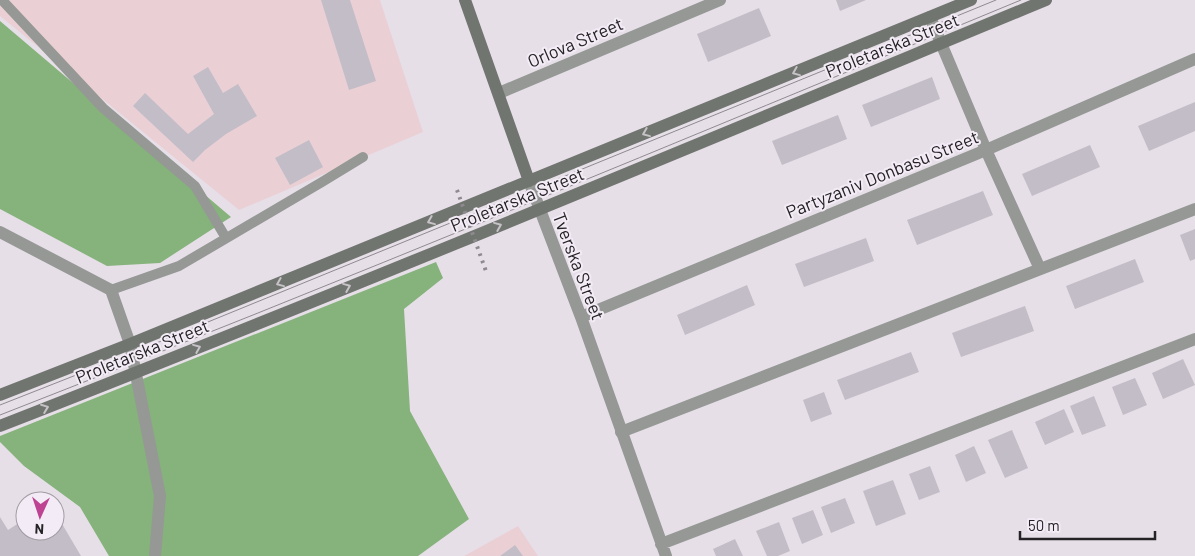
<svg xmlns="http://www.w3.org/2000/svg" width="1195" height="556" font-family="Barlow,sans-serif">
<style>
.industrial{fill:#ead0d5}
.forest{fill:#86b27c}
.building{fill:#c3bdc7}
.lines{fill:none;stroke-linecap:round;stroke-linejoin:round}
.lane{stroke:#959894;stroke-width:10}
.street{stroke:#959894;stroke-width:12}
.secondary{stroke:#71756f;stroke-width:12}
.tram{stroke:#8f8a90;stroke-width:1}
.rail{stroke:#8f8a90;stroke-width:4;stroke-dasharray:2.5 5;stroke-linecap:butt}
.oneway{stroke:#c6c2c7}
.labels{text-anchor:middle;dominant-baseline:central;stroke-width:4;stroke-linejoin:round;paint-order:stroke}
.street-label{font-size:18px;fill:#252226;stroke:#f3ecf6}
</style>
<rect width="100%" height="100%" fill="#e6dfe8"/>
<path class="industrial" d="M0,0H380L423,132L239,210L0,16Z
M518,526L538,556H464Z"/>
<path class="forest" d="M0,21L231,217L160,263L107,266L0,209Z
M436,262L443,278L404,309L410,411L469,519L418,556H109L80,507L24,466L0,442V436Z"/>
<path class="building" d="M321,0H350L376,81L349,90Z
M836,0H866L840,11Z
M759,8L771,36L708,62L697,34Z
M208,67L223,93L238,84L257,116L226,134L205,150L193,162L133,106L145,93L188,134L214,114L193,76Z
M932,77L940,99L871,127L862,105Z
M1195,102V131L1149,151L1138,126Z
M838,115L847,139L782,165L772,141Z
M309,140L323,167L290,185L275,158Z
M1090,145L1100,167L1032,196L1022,174Z
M983,191L993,215L917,245L907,220Z
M1195,229V259L1190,261L1180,235Z
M866,238L874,261L804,287L795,264Z
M1135,259L1144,282L1075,309L1066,286Z
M747,285L755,305L685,335L677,315Z
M1025,306L1034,331L961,357L952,333Z
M911,352L919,372L845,400L837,380Z
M1183,359L1195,385L1163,399L1152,373Z
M1135,378L1147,405L1123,415L1112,387Z
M824,392L832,414L811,422L803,400Z
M1094,396L1106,426L1082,435L1070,406Z
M1064,409L1074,432L1045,445L1035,422Z
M1012,430L1028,468L1005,478L988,440Z
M974,446L986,473L966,482L955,455Z
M930,466L940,492L919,500L909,474Z
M893,480L906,514L876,526L863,491Z
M845,498L855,523L831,533L821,507Z
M813,510L823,535L802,544L792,518Z
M55,512L81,556H0V517L8,530L25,519V531H55Z
M779,522L790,551L778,556H767L756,531Z
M735,539L743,556H716L713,549Z
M515,545L523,556H500Z"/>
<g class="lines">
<path class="lane" d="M2,0L103,108L195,186L226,238
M111,290L179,266L322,182L363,157"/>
<path class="street" d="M930,17L986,150L1040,269
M499,93L720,0
M529,181L581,317L666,556
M0,232L111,290L130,344L160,496L155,556
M581,317L986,150L1195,59
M621,432L1195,209
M661,544L1195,339"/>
<path class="secondary" d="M465,0L529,181
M0,395L130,344L971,0
M0,426C351,289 698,144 1046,0"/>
<path class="tram" d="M0,405L132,353L996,0
M0,415C342,282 682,140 1021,0"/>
<path class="rail" d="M457,190L487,274"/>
</g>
<defs><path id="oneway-chevron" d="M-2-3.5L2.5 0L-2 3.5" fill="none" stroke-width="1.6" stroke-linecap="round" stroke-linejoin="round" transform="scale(1.25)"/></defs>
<g class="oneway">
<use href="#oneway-chevron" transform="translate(796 72) rotate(158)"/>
<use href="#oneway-chevron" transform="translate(646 133) rotate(158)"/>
<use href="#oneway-chevron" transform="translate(431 221) rotate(158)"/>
<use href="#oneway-chevron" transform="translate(498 226) rotate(-22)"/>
<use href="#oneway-chevron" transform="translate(280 283) rotate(158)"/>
<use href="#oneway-chevron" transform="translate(347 287) rotate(-22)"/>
<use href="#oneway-chevron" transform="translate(197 348) rotate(-22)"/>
<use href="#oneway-chevron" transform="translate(45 408) rotate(-21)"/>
</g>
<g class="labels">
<g class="street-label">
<text transform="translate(575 42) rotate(-23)">Orlova Street</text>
<text transform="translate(892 45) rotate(-22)">Proletarska Street</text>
<text transform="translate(882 174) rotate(-22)">Partyzaniv Donbasu Street</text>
<text transform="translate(517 199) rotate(-22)">Proletarska Street</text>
<text transform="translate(579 266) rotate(69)">Tverska Street</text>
<text transform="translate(142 351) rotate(-22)">Proletarska Street</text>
</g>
</g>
<g transform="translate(40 516) rotate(183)"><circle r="24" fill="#f3ecf6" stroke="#a19ba3"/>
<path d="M0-4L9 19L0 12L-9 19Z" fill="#be4393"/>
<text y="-8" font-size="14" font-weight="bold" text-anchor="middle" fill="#252226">N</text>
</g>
<path d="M1020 531v8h135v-8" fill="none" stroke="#252226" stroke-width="2.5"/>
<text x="1028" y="531" font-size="15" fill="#252226" stroke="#f3ecf6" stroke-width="4" paint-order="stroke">50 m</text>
</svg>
